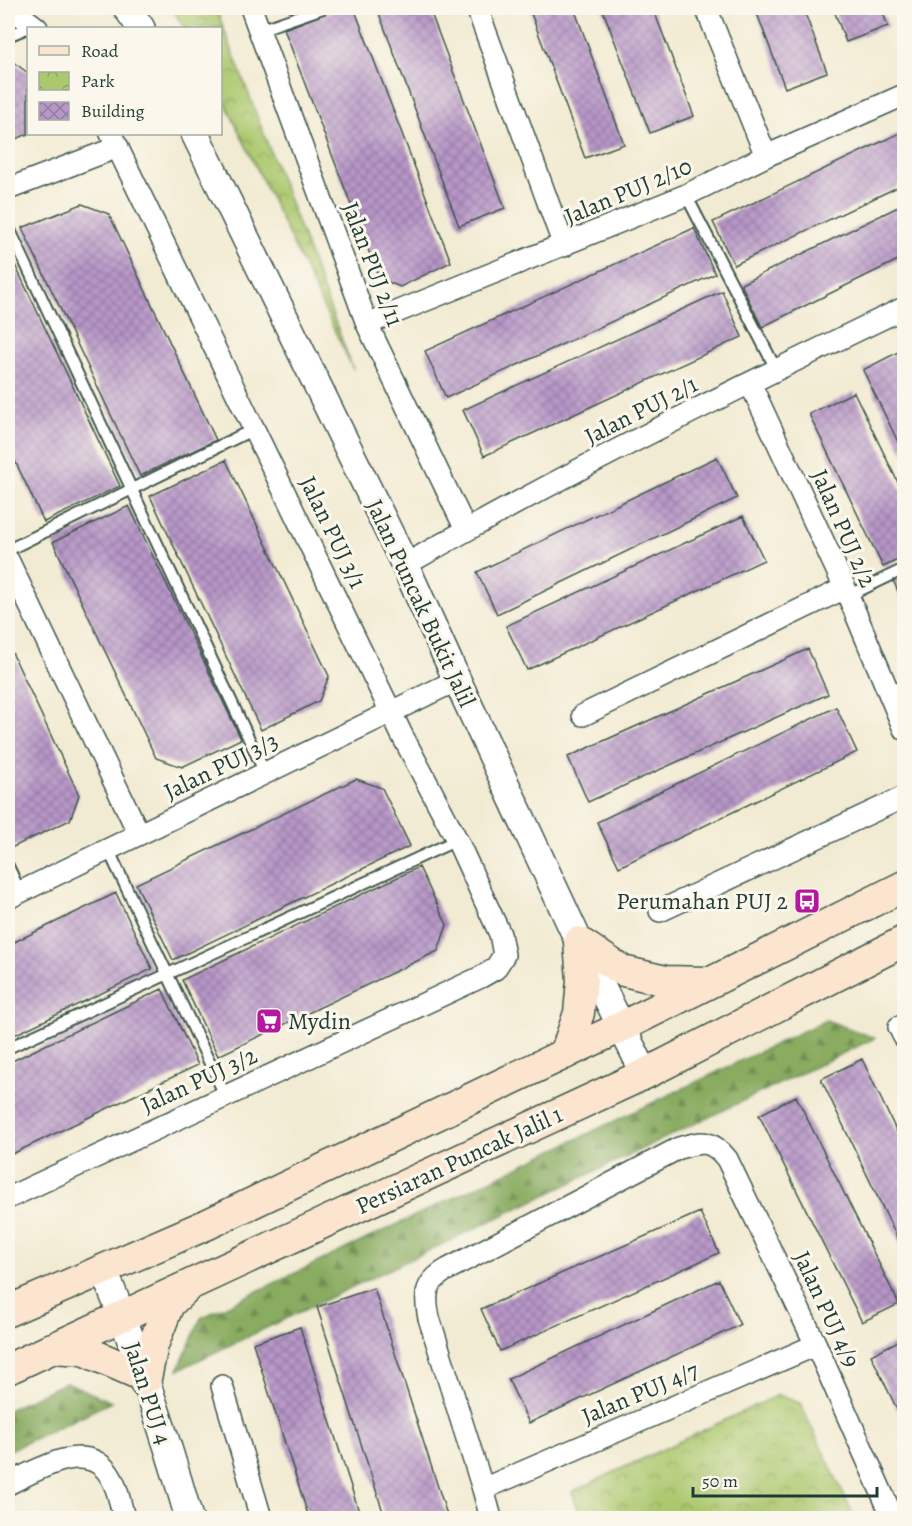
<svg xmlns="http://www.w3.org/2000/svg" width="912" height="1526" font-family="Alegreya,serif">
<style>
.forest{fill:url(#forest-firs);stroke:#54744a;stroke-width:1.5}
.park{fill:url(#park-crowns);stroke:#668251;stroke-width:1.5}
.building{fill:url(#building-cross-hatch)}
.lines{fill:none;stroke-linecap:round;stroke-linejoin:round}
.service-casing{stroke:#3f574c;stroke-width:14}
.minor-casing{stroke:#3f574c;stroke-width:24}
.tertiary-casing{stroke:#3f574c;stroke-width:30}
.secondary-casing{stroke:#3f574c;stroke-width:33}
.service{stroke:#fff;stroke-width:10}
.minor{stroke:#fff;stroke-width:21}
.tertiary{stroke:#fff;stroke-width:27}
.secondary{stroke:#fbe5cf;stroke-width:30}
.labels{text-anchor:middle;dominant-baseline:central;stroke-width:6;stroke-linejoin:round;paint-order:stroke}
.street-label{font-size:24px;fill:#1f3d34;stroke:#fbf7ec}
.poi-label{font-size:24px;fill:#1f3d34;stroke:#fbf7ec;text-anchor:end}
</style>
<defs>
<pattern id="forest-firs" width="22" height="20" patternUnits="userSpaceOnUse" patternTransform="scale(1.5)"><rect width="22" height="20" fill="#89ac61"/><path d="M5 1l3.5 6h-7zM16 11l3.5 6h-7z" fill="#6f8d51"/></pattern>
<pattern id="park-crowns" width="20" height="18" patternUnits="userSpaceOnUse" patternTransform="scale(1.5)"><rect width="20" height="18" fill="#acc86e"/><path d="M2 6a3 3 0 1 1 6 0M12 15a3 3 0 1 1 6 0" fill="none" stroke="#8ba45b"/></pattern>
<pattern id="building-cross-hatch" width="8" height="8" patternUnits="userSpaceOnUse" patternTransform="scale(1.5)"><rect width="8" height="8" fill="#b796c8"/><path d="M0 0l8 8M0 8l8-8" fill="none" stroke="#947ca3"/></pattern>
</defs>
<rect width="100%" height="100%" fill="#fbf7ec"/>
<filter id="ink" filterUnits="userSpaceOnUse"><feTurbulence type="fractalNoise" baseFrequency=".0167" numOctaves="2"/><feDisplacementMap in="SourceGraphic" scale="12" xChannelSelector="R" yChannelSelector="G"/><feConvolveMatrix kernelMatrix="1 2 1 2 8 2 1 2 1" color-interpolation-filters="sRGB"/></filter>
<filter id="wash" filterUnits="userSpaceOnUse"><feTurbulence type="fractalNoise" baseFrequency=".008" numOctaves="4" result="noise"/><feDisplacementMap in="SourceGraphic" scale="24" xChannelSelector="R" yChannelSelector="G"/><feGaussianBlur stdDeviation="1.35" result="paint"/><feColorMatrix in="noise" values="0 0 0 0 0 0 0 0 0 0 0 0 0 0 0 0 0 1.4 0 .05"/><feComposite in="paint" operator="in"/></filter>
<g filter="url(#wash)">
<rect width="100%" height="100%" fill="#f2ebd3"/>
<path class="forest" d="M826,1020L875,1038L178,1370L201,1318Z
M66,1382L111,1402L8,1451V1410Z"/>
<path class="park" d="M172,8H216L353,369L221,94L220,28H184Z
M778,1395L800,1403L855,1518H581L572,1492Z"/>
<g id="blocks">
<path class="building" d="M340,8H354L451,262L400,287L379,278L284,29Z
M377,8H429L505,208L459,226Z
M529,8H574L624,144L585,158Z
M602,8H653L694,116L650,133Z
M755,8H803L827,72L785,88Z
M833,8H881L888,26L846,42Z
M8,58L28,73V134L8,142Z
M904,131V184L734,265L713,222Z
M82,204L109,214L216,440L140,476L22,228Z
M904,204V257L762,327L741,284Z
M694,228L715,274L446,398L425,351Z
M8,250L120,486L44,522L8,446Z
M722,291L742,337L484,456L463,410Z
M904,349V454L863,370Z
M854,392L904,495V557L883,567L809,414Z
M717,457L737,498L497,614L477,572Z
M226,460L329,676L319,701L261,730L150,496Z
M129,506L241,739L182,767L156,758L53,542Z
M743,516L764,560L527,670L506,626Z
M904,575V605L893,580Z
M8,644L79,795L70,820L11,848L8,840Z
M808,649L828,694L588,802L568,757Z
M836,707L857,752L619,867L597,822Z
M356,779L382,788L410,846L173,960L136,884Z
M419,867L447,925L438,951L218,1056L182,980Z
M116,893L152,969L8,1038V945Z
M162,989L198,1065L8,1156V1063Z
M862,1059L904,1147V1252L821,1079Z
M796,1096L899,1304L862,1322L759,1115Z
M700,1212L719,1253L500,1351L481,1309Z
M719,1280L740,1325L529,1423L508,1379Z
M374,1288L448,1518H385L317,1307Z
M300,1327L361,1518H309L253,1343Z
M904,1338V1424L871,1355Z
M620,1512L634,1515V1518H619Z"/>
</g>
</g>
<g filter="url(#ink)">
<use href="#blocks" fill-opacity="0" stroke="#3f574c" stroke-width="1.5"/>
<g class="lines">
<defs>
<path id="service" d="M259,30L323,8
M8,36L34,25
M686,195L776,369
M8,226L265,773
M8,550L254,429
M848,596L904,569
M108,849L225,1095
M8,866L20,892
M8,1048L457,840"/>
<path id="minor" d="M11,8L37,28
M251,8L367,324L466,530
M477,8L564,246
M706,8L766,156
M8,189L118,147
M367,324L686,195L766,156L904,95
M750,383L845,588L904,729
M8,560L139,834
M405,565C567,472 737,388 904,308
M583,715L845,588
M8,898L457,680
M660,911L904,797
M899,1027L904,1037
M8,1198L481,977L495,969L504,955L500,934L457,840L401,733L111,134
M222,1386L261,1518
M8,1484C34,1472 82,1441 106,1470C117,1483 120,1503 124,1518
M483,1489L816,1345
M491,1518L483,1489L429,1318C424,1294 425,1282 448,1269L679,1148C702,1141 711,1139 727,1159L816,1345L893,1518"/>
<path id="tertiary" d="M127,8L141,28
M195,134L405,565L457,680L579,942L645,1074
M103,1269C137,1350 165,1434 189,1518"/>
<path id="secondary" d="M579,942L623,971L666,981L707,982
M565,1054L579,1013L582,980L579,942
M8,1311L208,1224L621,1027L904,886
M52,1348L83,1350L143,1376
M8,1369L645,1074L904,941
M145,1383L153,1345L169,1304L187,1287"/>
</defs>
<use href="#service" class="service-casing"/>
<use href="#minor" class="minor-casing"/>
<use href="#tertiary" class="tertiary-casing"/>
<use href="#secondary" class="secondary-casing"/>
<use href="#service" class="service"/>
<use href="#minor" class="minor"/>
<use href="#tertiary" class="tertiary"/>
<use href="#secondary" class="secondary"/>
</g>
</g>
<defs>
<symbol id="bus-square" viewBox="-11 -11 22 22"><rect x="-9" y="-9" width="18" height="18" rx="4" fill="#b5179e" stroke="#fbf7ec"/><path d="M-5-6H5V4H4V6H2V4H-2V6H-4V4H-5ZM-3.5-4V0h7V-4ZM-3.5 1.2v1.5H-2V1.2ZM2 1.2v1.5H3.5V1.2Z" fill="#fff"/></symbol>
<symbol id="supermarket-square" viewBox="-11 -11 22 22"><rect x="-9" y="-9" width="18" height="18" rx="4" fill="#b5179e" stroke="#fbf7ec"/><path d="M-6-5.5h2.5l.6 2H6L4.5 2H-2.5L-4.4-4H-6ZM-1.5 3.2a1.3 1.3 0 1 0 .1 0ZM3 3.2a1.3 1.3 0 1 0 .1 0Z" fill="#fff"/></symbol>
</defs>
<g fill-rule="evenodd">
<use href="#bus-square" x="792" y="886" width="30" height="30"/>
<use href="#supermarket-square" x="254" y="1006" width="30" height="30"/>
</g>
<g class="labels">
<g class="street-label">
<text transform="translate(628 191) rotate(-23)">Jalan PUJ 2/10</text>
<text transform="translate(373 264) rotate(69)">Jalan PUJ 2/11</text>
<text transform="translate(641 410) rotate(-27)">Jalan PUJ 2/1</text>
<text transform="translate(844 528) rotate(66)">Jalan PUJ 2/2</text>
<text transform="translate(333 532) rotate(64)">Jalan PUJ 3/1</text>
<text transform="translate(421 603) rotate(65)">Jalan Puncak Bukit Jalil</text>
<text transform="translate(221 766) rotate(-26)">Jalan PUJ 3/3</text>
<text transform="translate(199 1080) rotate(-25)">Jalan PUJ 3/2</text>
<text transform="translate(459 1160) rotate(-25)">Persiaran Puncak Jalil 1</text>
<text transform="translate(827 1309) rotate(65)">Jalan PUJ 4/9</text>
<text transform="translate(148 1393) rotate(72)">Jalan PUJ 4</text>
<text transform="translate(640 1393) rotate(-23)">Jalan PUJ 4/7</text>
</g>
<g class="poi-label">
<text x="788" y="901">Perumahan PUJ 2</text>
<text x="288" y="1021" text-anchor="start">Mydin</text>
</g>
</g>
<rect width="912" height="1526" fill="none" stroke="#fbf7ec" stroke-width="30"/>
<rect x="27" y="27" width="195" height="108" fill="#fbf7ec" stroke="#a3ada2" stroke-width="1.5"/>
<rect x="39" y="46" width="30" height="9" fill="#fbe5cf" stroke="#a3ada2" stroke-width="1.5"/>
<text x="81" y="57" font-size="18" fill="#1f3d34">Road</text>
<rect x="39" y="72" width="30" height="18" fill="url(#park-crowns)" stroke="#a3ada2" stroke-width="1.5"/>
<text x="81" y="87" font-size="18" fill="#1f3d34">Park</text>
<rect x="39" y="102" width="30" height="18" fill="url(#building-cross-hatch)" stroke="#a3ada2" stroke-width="1.5"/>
<text x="81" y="117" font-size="18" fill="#1f3d34">Building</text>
<path d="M693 1487v9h184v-9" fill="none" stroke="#1f3d34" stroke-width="3"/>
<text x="702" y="1487" font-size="18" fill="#1f3d34" stroke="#fbf7ec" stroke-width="4.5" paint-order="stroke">50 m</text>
</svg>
